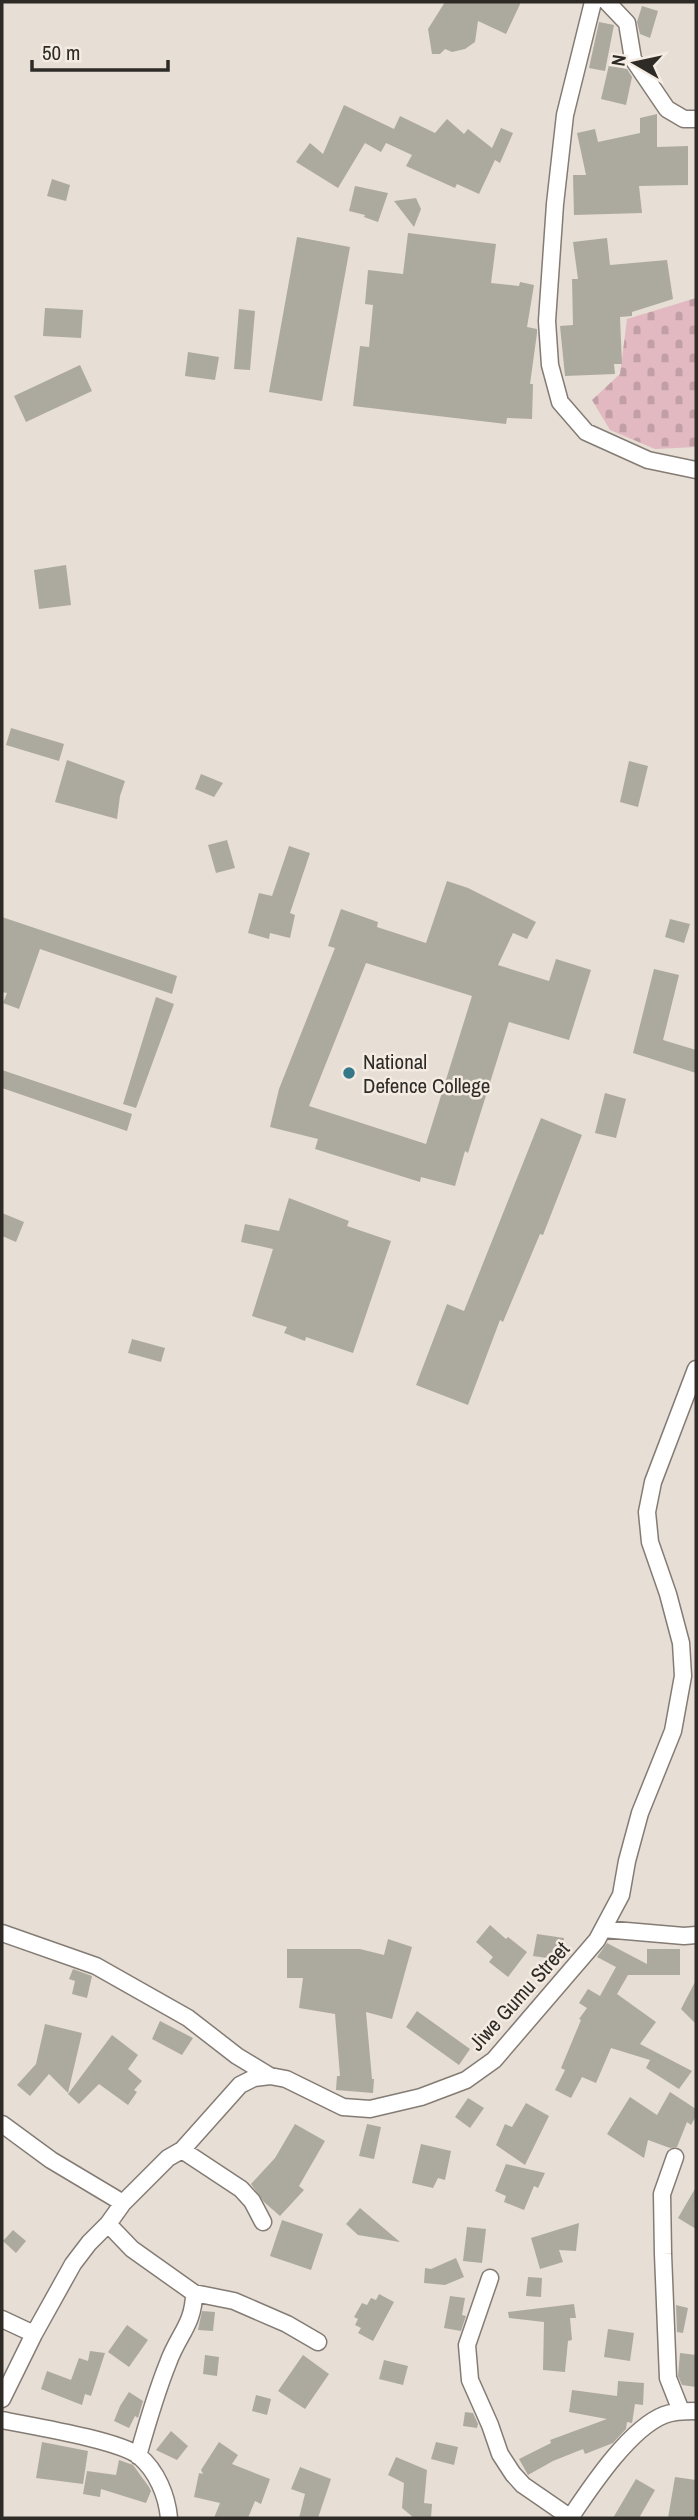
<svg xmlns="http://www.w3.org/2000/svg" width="698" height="2520" font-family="'Archivo Narrow',sans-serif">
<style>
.cemetery{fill:url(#cemetery-stones)}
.building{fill:#acaa9f;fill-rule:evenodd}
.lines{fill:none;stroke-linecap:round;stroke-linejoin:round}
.street-casing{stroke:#847c74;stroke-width:19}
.street{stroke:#fff;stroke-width:16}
.poi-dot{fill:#357989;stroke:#f4ebe3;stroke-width:2.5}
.labels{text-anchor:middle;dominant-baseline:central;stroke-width:5;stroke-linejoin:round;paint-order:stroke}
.poi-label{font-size:21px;fill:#2e2b27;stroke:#f4ebe3;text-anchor:start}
.street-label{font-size:21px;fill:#2e2b27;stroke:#f4ebe3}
</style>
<defs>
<pattern id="cemetery-stones" width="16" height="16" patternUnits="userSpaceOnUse" patternTransform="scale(1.75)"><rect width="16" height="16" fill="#e2b9c1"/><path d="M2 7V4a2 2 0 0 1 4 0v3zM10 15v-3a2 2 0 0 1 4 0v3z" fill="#c29fa6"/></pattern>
</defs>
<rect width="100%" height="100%" fill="#e7ded5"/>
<path class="cemetery" d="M696,298V447L655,449L610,430L592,400L620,374L627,319Z"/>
<path class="building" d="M445,2H521L506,34L478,21L475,42L465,49L452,52L445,49L440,54H432L428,29Z
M642,6L658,11L650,38L640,34L637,22Z
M599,22L614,25L605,71L589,68Z
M609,65L627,69L632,77L626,105L601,99Z
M344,105L394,129L400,116L435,133L447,119L464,134L468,129L492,148L501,128L513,133L500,163L495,160L479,194L457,184L455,188L406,166L412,155L386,143L381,152L365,143L338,188L296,162L310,143L323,154Z
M657,114V147L688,146V185L639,186L642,213L574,215L573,175H586L577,133L595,129L598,142L640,133V118Z
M52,179L70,185L66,201L47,196Z
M355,186L388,193L378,222L364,217L365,215L349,211Z
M416,198L421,209L414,227L394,201Z
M408,233L496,244L491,283L519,286L520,282L534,285L527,327L537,329V333L530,384H533L532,419L507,418L506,424L353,406L360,346L369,347L373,305L365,304L368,270L403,274Z
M297,237L350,247L322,401L269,392Z
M607,238L610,265L667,260L673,299L632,312V316L620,317L622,364H614L615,374L565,376L560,326L573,325L572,279H578L573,242Z
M45,308L83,310L81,338L43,336Z
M239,309L255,311L250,370L234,369Z
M188,352L219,357L215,380L185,376Z
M80,365L92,391L26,422L14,396Z
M66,565L71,605L39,609L34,570Z
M11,728L64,744L59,761L6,745Z
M67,760L125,781L120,796L117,819L55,802Z
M629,761L648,766L638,807L620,802Z
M201,774L223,783L214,797L195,789Z
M227,840L235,868L216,873L208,845Z
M289,846L310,853L290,913L295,915L290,938L270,933L269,939L248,933L259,893L272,896Z
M447,881L468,888L536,922L527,939L513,933L498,965L549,981L556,959L591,970L569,1040L509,1022L468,1153L465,1151L455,1186L421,1177L420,1182L315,1149L318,1139L270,1127L279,1089L335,948L328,946L341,909L378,922L377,927L426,943ZM366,963L472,996L426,1144L309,1106Z
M2,917L177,976L172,994L40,949L19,1009L3,1003L7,993L2,992Z
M670,919L690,924L684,943L665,937Z
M654,969L679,975L663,1040L696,1050V1073L633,1053Z
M156,997L174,1004L136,1108L123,1104Z
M2,1070L132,1114L127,1131L2,1088Z
M605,1093L626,1099L616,1138L595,1133Z
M541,1118L582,1135L543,1235L540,1234L503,1322L500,1320L468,1405L416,1385L447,1304L464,1311Z
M289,1198L349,1221L347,1226L391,1241L353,1353L306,1337L305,1341L284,1333L287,1327L252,1316L273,1249L241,1242L245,1224L279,1231Z
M2,1213L24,1222L16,1242L2,1236Z
M132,1339L165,1348L161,1362L128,1353Z
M490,1925L506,1939L508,1937L527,1952L508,1977L489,1962L493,1957L476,1942Z
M537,1934L564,1938L561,1960L533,1956Z
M388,1939L412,1947L392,2019L366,2012L372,2079H374L373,2093L336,2090L337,2076H340L335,2014L299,2008L303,1978H287V1949H360L384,1955Z
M607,1943L647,1964V1949H680V1975H628L617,1994L656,2022L640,2044L692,2071L679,2089L646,2068L650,2060L611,2048L596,2083L582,2077L571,2098L555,2090L565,2070L561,2068L581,2020L579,2019L587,2008L579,2003L588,1989L600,1996L616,1967L597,1957Z
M73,1969L92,1976L87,1998L72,1994L75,1981L69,1979Z
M696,1980V2024L681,2009Z
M417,2011L470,2049L459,2065L406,2027Z
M160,2021L193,2038L182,2055L152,2039Z
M45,2024L82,2033L68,2093L49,2074L30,2096L17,2085L36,2064Z
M112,2035L138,2055L128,2069L142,2081L134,2090L137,2092L128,2105L99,2084L79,2104L68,2094Z
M670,2092L696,2109V2116L691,2125L687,2122L677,2147L670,2148L648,2140L644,2158L607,2134L630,2097L657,2115Z
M468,2098L484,2108L470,2128L455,2117Z
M526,2103L549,2116L525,2165L496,2145L505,2124L512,2127Z
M295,2124L325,2141L299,2186L304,2190L280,2216L264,2202L251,2184L275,2158Z
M367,2124L381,2127L374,2159L359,2156Z
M421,2144L451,2151L445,2180L438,2178L433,2188L412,2183Z
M506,2164L545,2173L538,2188L534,2186L524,2210L504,2202L506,2196L495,2191Z
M696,2187V2229L678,2218Z
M360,2208L400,2242L358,2235L346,2224Z
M282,2220L323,2234L311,2270L270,2256Z
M579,2223L576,2251L559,2250L563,2262L540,2269L531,2238Z
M467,2227L486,2229L482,2263L463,2261Z
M13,2230L26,2241L16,2253L3,2241Z
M456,2258L464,2277L445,2285L424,2283L425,2268L431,2269Z
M528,2277L542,2278L541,2297L526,2296Z
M379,2294L394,2302L373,2341L358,2333L361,2328L355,2325L358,2319L354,2317L362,2303L367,2305L371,2298L376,2300Z
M450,2296L465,2298L462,2315L466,2316L461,2331L444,2328Z
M574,2304L576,2318H570L572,2340L568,2341L565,2372L543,2370L544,2322L509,2318L508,2312Z
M676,2305L688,2308L683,2333L677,2332Z
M202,2311L215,2312L213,2331L198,2330Z
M127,2325L148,2340L129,2367L108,2352Z
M608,2329L634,2333L630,2361L604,2357Z
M90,2351L105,2353L91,2396L85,2394L82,2405L41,2389L47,2371L71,2380L79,2358L88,2361Z
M680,2353L696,2355V2387L682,2385L678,2376Z
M205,2355L219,2357L217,2376L203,2374Z
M303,2355L329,2374L305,2409L278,2391Z
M384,2360L408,2366L403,2385L379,2379Z
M618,2381L644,2383L643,2405L635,2404L632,2423L627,2422L626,2429L613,2443L585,2454L583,2449L553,2461L528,2475L519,2459L551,2443L550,2440L607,2419L569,2412L572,2390L617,2396Z
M129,2392L143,2401L138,2418L135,2416L129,2428L114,2421L120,2406Z
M256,2395L271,2399L267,2415L252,2411Z
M465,2412L473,2413L478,2424L477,2428L463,2426Z
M171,2431L188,2446L177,2460L156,2450Z
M42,2442L88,2451L83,2484L36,2478Z
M219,2442L238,2455L232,2464L270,2479L261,2504L255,2501L248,2518H214L220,2503L194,2497L199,2473L203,2474L201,2470Z
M436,2442L458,2447L454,2465L431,2459Z
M396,2457L427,2470L424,2503L432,2504L431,2518H414L402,2508L404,2483L388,2475Z
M119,2460L133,2465L149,2487L151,2491L146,2503L101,2489L100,2497L83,2494L87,2471L116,2475Z
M300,2467L331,2479L318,2518H299L305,2494L291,2489Z
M675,2477L696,2480L695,2518H668Z
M636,2479L655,2490L639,2518H613Z"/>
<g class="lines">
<defs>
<path id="street" d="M593,2L565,115L555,204L547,321L550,365L560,402L586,432L648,460L696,470
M607,2L627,23L633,59L667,109L684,119H696
M603,1929L684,1936L696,1935
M2,1933L96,1966L188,2018L237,2056L270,2076
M2,2124L51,2160L123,2203
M182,2150L241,2189L252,2201L263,2222
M675,2157L662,2194L663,2254L668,2378L681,2411
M108,2224L132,2249L194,2293C194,2324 178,2335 168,2363C156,2393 147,2424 138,2456
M490,2278L467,2345L470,2380L490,2425L500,2454L513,2474L523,2485L571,2518
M194,2293L234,2301L287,2324L318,2342
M2,2319L34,2334
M2,2399L34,2334L73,2264L89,2243L108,2224L123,2203L168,2158L182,2150L240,2085L254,2078L270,2076L286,2079L343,2107L370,2109L421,2097L466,2080L494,2060L597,1940L621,1895L627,1861L640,1813L673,1731L683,1676L681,1643L668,1594L650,1542L647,1512L653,1482L696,1369
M2,2420C31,2426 118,2440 139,2456C157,2471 167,2496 169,2518
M570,2518C591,2487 629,2429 664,2415C674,2411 686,2411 696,2411"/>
</defs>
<use href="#street" class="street-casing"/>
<use href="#street" class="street"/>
</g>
<circle class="poi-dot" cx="349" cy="1073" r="7"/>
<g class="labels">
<g class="poi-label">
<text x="363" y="1061">National<tspan x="363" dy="24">Defence College</tspan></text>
</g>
<g class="street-label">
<text transform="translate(519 1996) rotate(-48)">Jiwe Gumu Street</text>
</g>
</g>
<rect width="698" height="2520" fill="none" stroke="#2e2b27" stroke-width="7"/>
<g transform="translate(635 63) rotate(279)" stroke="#f4ebe3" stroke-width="5" paint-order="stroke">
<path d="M0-5L12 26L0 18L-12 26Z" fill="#2e2b27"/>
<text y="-10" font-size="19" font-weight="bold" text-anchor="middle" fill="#2e2b27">N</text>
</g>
<path d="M32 60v10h136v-10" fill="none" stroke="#2e2b27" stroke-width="3.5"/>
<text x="42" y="60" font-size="21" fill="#2e2b27" stroke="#f4ebe3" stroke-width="5" paint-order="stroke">50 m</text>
</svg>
